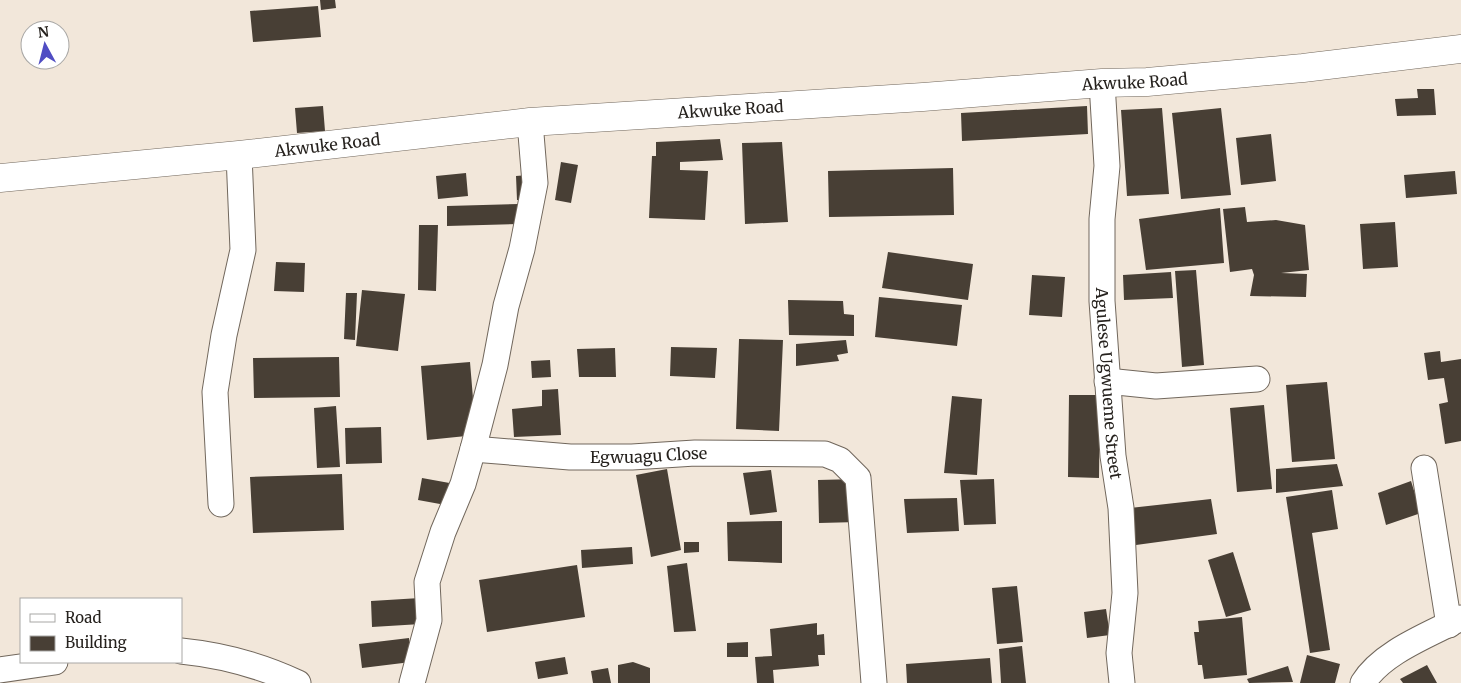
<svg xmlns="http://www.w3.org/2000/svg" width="1461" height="683" font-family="Merriweather,serif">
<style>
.building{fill:#483f35}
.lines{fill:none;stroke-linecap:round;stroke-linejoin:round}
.street-casing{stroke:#71675c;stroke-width:27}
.secondary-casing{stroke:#71675c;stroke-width:29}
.street{stroke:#fff;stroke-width:25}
.secondary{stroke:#fff;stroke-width:28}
.labels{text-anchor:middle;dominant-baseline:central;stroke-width:5;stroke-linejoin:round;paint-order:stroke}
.street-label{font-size:16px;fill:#26221e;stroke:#fff}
</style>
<rect width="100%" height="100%" fill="#f2e7da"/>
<path class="building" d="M320,0H335L336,8L321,10Z
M318,6L321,37L253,42L250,11Z
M1417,89H1434L1436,115L1397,116L1395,99L1418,98Z
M323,106L325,131L297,133L295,108Z
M1087,106L1088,134L962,141L961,113Z
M1162,108L1169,194L1127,196L1121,110Z
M1221,108L1231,195L1181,199L1172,113Z
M1271,134L1276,181L1241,185L1236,138Z
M720,139L723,160L680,162V170L708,171L705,220L649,218L652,156H656V142Z
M782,142L788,222L745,224L742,143Z
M561,162L578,165L571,203L555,200Z
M953,168L954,215L829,217L828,171Z
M1455,171L1457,194L1406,198L1404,175Z
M466,173L468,196L438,199L436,176Z
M528,175L529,200H517L516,176Z
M519,204V224L447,226V206Z
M1245,207L1247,222L1276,220L1305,225L1309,270L1281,273L1307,274L1306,297L1250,296L1254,275L1252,269L1230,272L1223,209Z
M1220,208L1224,263L1146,270L1139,219Z
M1395,222L1398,267L1363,269L1360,224Z
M419,225H438L436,291L418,290Z
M888,252L973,264L968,300L882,288Z
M276,262L305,263L304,292L274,291Z
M1196,270L1204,365L1182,367L1175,271Z
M1171,272L1173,298L1124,300L1123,275Z
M1032,275L1065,277L1062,317L1029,315Z
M362,290L405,294L398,351L356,346Z
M346,293H357L355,340L344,339Z
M879,297L962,305L957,346L875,337Z
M788,300L843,301L844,314L854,315V336L789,335Z
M739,339L783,340L779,431L736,429Z
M846,340L848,353L837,355L839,361L796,366V344Z
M671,347L717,348L715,378L670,376Z
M615,348L616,377H579L577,349Z
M1440,351L1441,362L1461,359V441L1445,444L1439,404L1448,402L1444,378L1428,380L1424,353Z
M339,357L340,397L254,398L253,358Z
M550,360L551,377L532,378L531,361Z
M470,362L476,435L427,440L421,366Z
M1327,382L1335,459L1292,462L1286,385Z
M558,389L561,435L514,437L512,409L542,406V390Z
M1069,395H1100L1099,478L1068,477Z
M952,396L982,399L977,475L944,473Z
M1264,405L1272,489L1237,492L1230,408Z
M336,406L340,467L317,468L314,408Z
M381,427L382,463L346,464L345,428Z
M1337,464L1343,486L1276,493V469Z
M667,469L681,550L651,557L636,475Z
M771,470L777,512L750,515L743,473Z
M342,474L344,530L253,533L250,477Z
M422,478L455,484L451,506L418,500Z
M857,479L858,522L819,523L818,480Z
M994,479L996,524L964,525L960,480Z
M1411,481L1421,513L1386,525L1378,493Z
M1332,490L1338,529L1312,533L1330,650L1310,653L1286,497Z
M957,498L959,531L907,533L904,499Z
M1211,499L1217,534L1136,545L1130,508Z
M782,521V563L728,561L727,522Z
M684,542H699V552L684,553Z
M632,547L633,564L582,568L581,550Z
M1233,552L1251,610L1226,617L1208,560Z
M687,563L696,631L674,632L667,566Z
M577,565L585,617L487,632L479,580Z
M1017,586L1023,642L997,644L992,588Z
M420,598L421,624L372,627L371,601Z
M1106,609L1110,635L1087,638L1084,612Z
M1242,617L1247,675L1204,679L1202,665H1198L1194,632H1199L1198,621Z
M817,623V635L824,634L825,655H818L819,666L773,670L774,683H757L755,657L772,656L770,629Z
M409,638L411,662L362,668L359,644Z
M748,642V657H727V643Z
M1022,646L1026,683H1001L999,649Z
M1307,655L1340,664L1335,683H1300Z
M565,657L568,674L538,679L535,662Z
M990,658L992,683H907L906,664Z
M633,662L650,668V683H618V665Z
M1427,665L1437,683H1403L1400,679Z
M1288,666L1293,682L1249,683L1247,679Z
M608,668L611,683H593L591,671Z"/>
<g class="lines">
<defs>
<g id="street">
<path id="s1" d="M1102,83L1107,166L1102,219V301L1113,456L1121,508L1125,593L1119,653L1122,683"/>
<path d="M1107,381L1156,386L1257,379"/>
<path id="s2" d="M473,449L570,457H632L695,453L825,454L840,460L858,478L874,683"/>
<path d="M1424,468L1449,625"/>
<path d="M221,504L215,392L224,335L243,250L239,155"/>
<path d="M181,651C221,655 262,666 298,683"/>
<path d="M0,670L55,662"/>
<path d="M412,683L429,620L427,582L443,532L463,484L473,449L495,365L506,306L522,249L535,183L530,122"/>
<path d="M1363,683C1382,652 1429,635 1461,618"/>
</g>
<g id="secondary">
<path id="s3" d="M0,178L239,155L530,122L923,97L1102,83L1147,82L1303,68L1461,49"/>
</g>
</defs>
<use href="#street" class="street-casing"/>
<use href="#secondary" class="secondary-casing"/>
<use href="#street" class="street"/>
<use href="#secondary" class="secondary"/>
</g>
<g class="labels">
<g class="street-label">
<text stroke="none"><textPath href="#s3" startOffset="1139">Akwuke Road</textPath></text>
<text stroke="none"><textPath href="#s3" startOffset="734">Akwuke Road</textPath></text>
<text stroke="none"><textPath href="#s3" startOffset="329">Akwuke Road</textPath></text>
<text stroke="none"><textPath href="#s1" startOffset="301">Agulese Ugwueme Street</textPath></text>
<text stroke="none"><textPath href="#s2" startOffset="176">Egwuagu Close</textPath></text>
</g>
</g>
<rect x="20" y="598" width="162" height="65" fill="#ffffff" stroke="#a8a7a5"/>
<rect x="30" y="614" width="25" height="8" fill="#ffffff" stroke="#a8a7a5"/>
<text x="65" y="623" font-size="15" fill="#26221e">Road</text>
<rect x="30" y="636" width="25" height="15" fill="#483f35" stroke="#a8a7a5"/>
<text x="65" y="648" font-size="15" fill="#26221e">Building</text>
<g transform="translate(45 45) rotate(353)"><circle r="24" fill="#ffffff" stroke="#a8a7a5"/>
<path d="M0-4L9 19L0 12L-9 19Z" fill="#504dc3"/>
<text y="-8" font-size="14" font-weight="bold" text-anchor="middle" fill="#26221e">N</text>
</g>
</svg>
